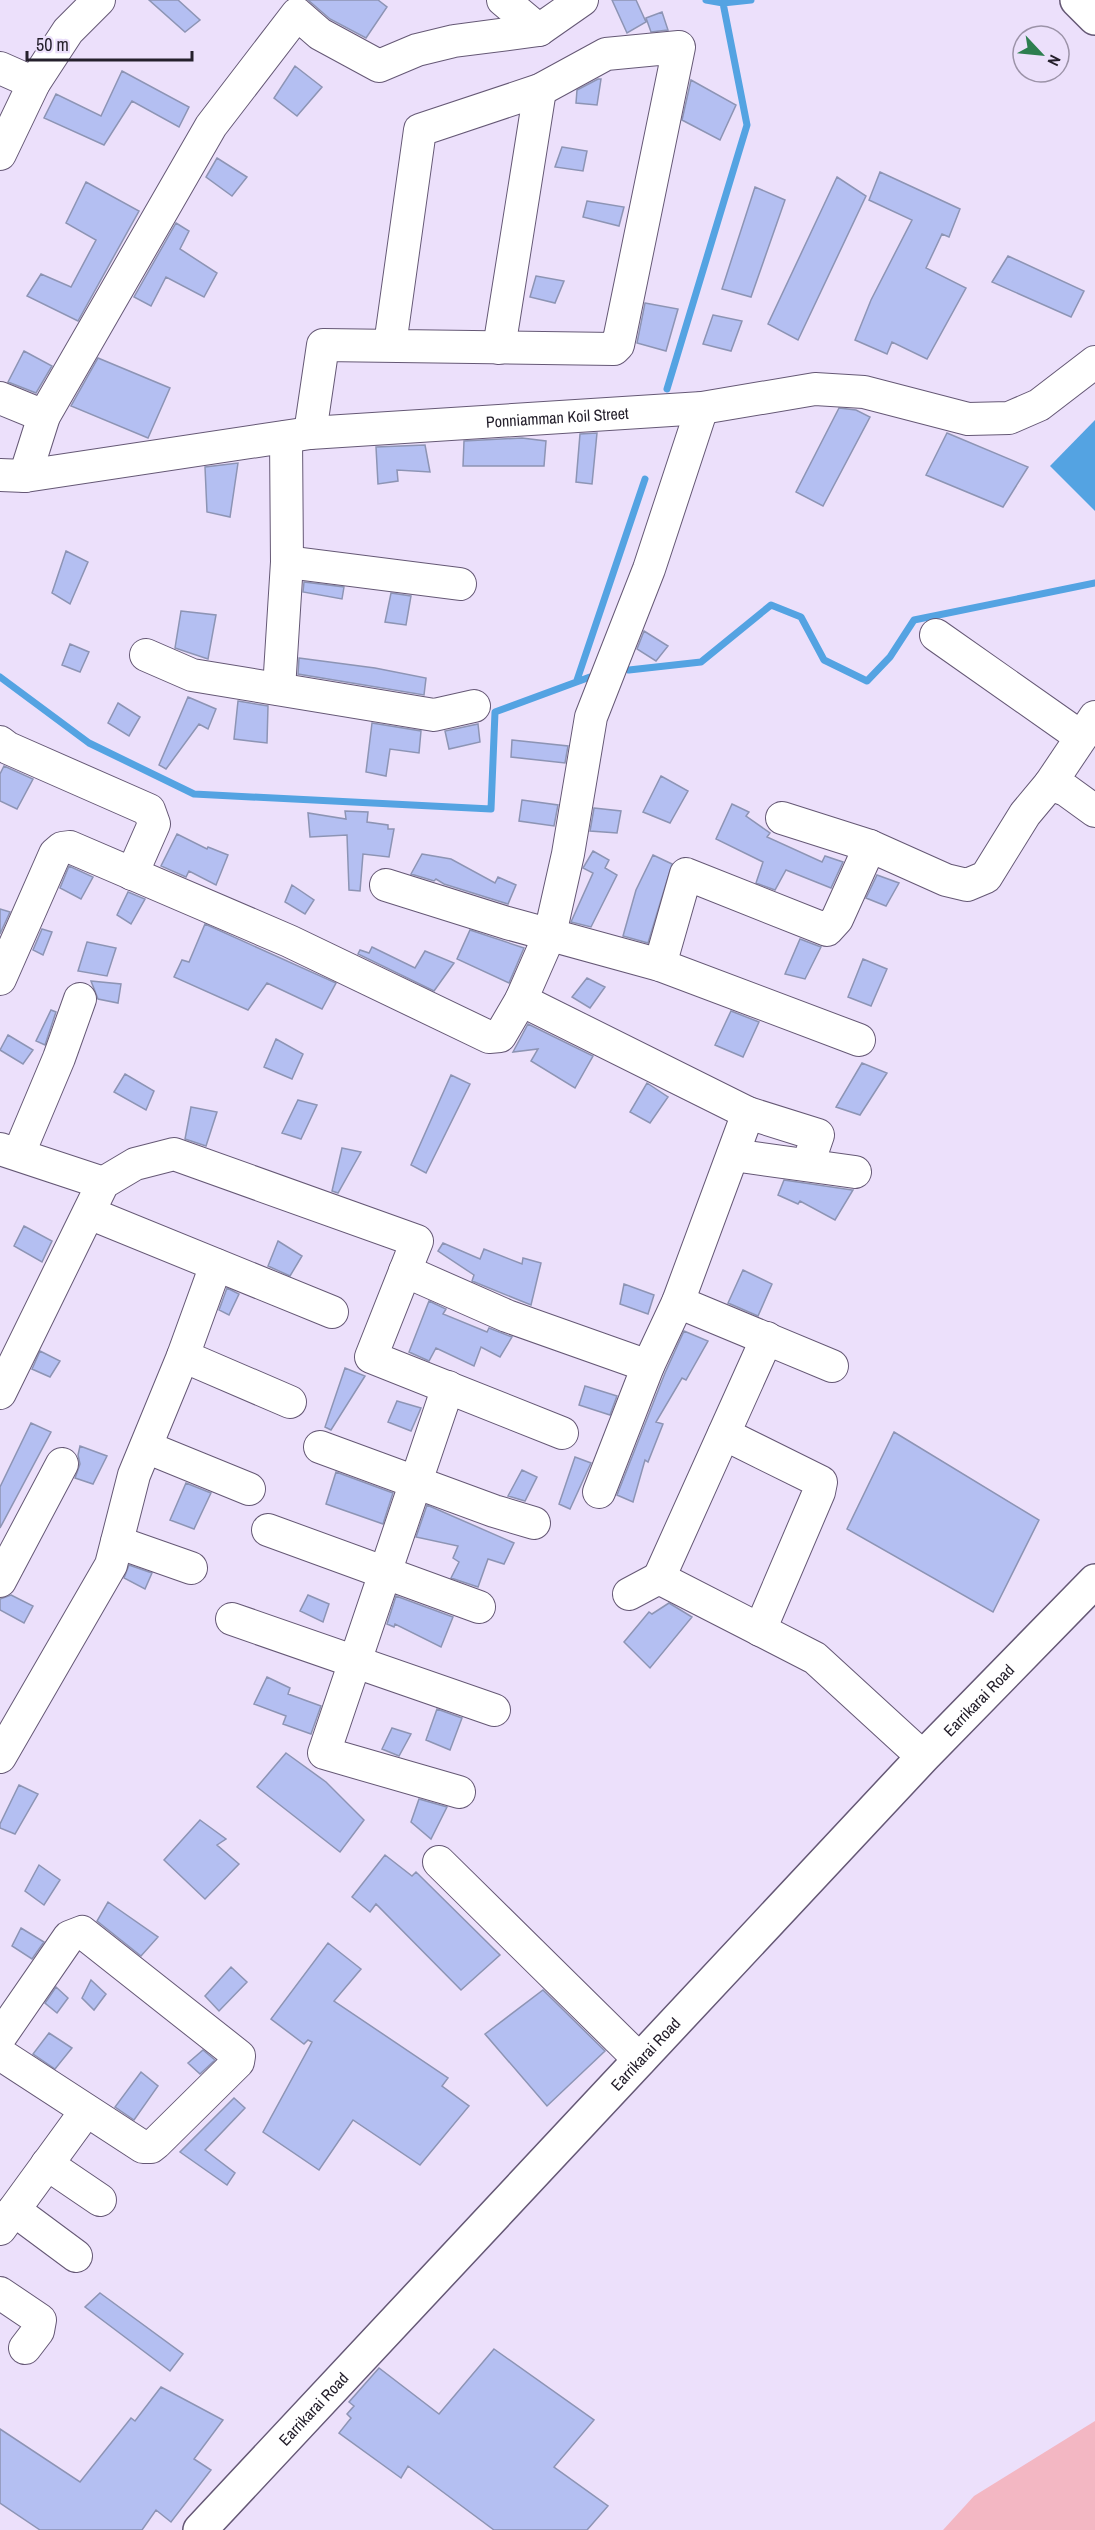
<svg xmlns="http://www.w3.org/2000/svg" width="1095" height="2530" font-family="'Archivo Narrow',sans-serif">
<style>
.green{fill:#f3b7c3}
.water{fill:#54a3e2}
.lines{fill:none;stroke-linecap:round;stroke-linejoin:round}
.stream{stroke:#54a3e2;stroke-width:7}
.building{fill:#b4bff2;stroke:#8d94b4;stroke-width:1.5}
.minor-casing{stroke:#655875;stroke-width:34}
.major-casing{stroke:#655875;stroke-width:36}
.minor{stroke:#fff;stroke-width:32}
.major{stroke:#fff;stroke-width:33}
.labels{text-anchor:middle;dominant-baseline:central;stroke-width:4.5;stroke-linejoin:round;paint-order:stroke}
.street-label{font-size:16px;fill:#25202c;stroke:#ece0fb}
</style>
<rect width="100%" height="100%" fill="#ece0fb"/>
<path class="green" d="M1095,2421V2530H943L974,2496Z"/>
<path class="water" d="M1095,420V511L1050,466Z"/>
<g class="lines">
<path class="stream" d="M706,0L723,3L751,0
M667,389L747,125L723,3
M629,670L701,662L771,605L801,617L824,660L867,681L890,657L914,620L1095,583
M0,677L89,743L194,794L491,809L495,712L590,677
M577,680L645,479"/>
</g>
<path class="building" d="M149,0H178L200,20L185,32Z
M308,0H378L387,7L366,38L330,19Z
M612,0H636L646,22L627,33Z
M662,12L668,30L651,32L646,18Z
M295,66L322,87L297,116L274,98Z
M122,71L189,107L179,127L132,101L104,145L44,118L56,94L101,116Z
M598,79H601L597,105L576,103L577,90Z
M691,80L736,105L720,140L682,120Z
M562,147L587,151L583,171L555,167Z
M217,158L247,177L232,196L206,177Z
M880,172L960,209L949,237L942,234L926,268L966,288L927,359L892,342L887,354L855,340L871,300L912,220L869,200Z
M837,177L866,196L798,340L768,324Z
M86,182L139,211L78,321L27,296L41,274L71,287L96,240L66,223Z
M755,187L785,200L751,297L722,289Z
M587,201L624,207L619,226L583,217Z
M176,223L189,231L180,249L217,273L204,297L166,277L151,306L134,297Z
M1008,256L1084,291L1071,317L992,282Z
M536,276L564,281L555,303L530,297Z
M645,303L678,309L666,351L637,343Z
M713,315L742,321L731,351L703,344Z
M24,351L52,366L36,393L8,382Z
M98,358L170,388L148,438L71,406Z
M839,408L856,410L870,417L823,506L796,492Z
M597,433L592,484L576,482L580,434Z
M947,433L1028,467L1003,507L926,475Z
M522,438L546,441L544,466H463L464,441Z
M425,445L430,472L397,470L398,481L378,484L376,447Z
M238,463L230,517L207,512L205,467Z
M66,551L88,562L70,604L52,593Z
M304,582L344,587L342,599L303,592Z
M391,593L411,596L406,625L385,622Z
M181,611L216,615L208,659L175,648Z
M644,631L668,646L656,661L637,649Z
M70,644L89,652L80,672L62,665Z
M299,658L375,668L426,678L424,695L298,674Z
M188,697L216,709L208,729L199,724L166,769L159,765Z
M238,701L268,706L267,743L234,739Z
M118,703L140,717L129,736L108,723Z
M372,723L421,731L419,753L390,749L386,776L366,772Z
M478,724L480,742L449,749L445,731Z
M512,740L568,746L565,763L511,757Z
M4,766L33,779L17,809L0,801V774Z
M661,776L688,791L670,823L643,812Z
M522,800L558,805L554,826L519,821Z
M732,804L749,812L746,816L770,833L767,837L822,862L825,856L843,862L831,888L786,870L775,890L756,883L763,862L716,839Z
M594,808L621,811L617,833L590,831Z
M345,811L368,812L367,822L388,825V829H394L389,857L363,854L360,891L349,890L347,835L310,837L308,813L346,819Z
M177,834L207,849L208,847L228,855L216,885L189,871L186,877L161,866Z
M593,851L609,860L605,868L617,875L591,927L571,922L593,873L583,868Z
M422,854L451,859L495,883L498,877L516,885L508,904L444,884L436,879L434,881L411,874Z
M653,855L672,864L648,943L623,936L636,890Z
M69,866L93,877L81,899L60,888Z
M877,875L899,883L886,906L866,898Z
M292,885L314,900L305,914L285,902Z
M128,892L145,899L131,924L117,915Z
M0,909L10,912L0,934Z
M205,924L336,983L322,1009L267,983L248,1010L174,977L182,960L189,962Z
M42,929L52,932L43,955L33,950Z
M470,930L524,948L509,983L457,959Z
M800,939L821,947L805,979L785,974Z
M87,942L116,948L107,976L78,971Z
M372,947L415,968L425,951L454,963L434,991L358,954L360,950L369,953Z
M863,959L887,969L871,1006L848,997Z
M587,978L605,987L590,1008L572,997Z
M91,981L121,984L118,1003L98,999Z
M51,1010L56,1012L45,1045L36,1041Z
M731,1011L759,1022L743,1057L715,1045Z
M528,1024L593,1056L575,1088L531,1061L538,1049L513,1052Z
M8,1035L33,1050L23,1064L0,1050Z
M276,1039L303,1054L292,1079L264,1067Z
M862,1063L887,1073L860,1115L836,1107Z
M125,1074L154,1091L146,1110L114,1092Z
M451,1075L470,1084L426,1173L411,1165Z
M647,1083L668,1097L650,1123L630,1112Z
M298,1100L317,1105L301,1139L282,1133Z
M191,1107L217,1112L206,1146L185,1139Z
M342,1148L361,1152L338,1193L332,1191Z
M784,1180L852,1190H853L835,1220L800,1201L798,1204L778,1195Z
M24,1226L52,1241L42,1262L14,1246Z
M278,1241L302,1256L290,1276L268,1266Z
M443,1243L480,1259L484,1249L522,1264L523,1258L541,1263L531,1305L472,1281L474,1275L438,1251Z
M743,1270L772,1284L758,1316L728,1303Z
M624,1284L654,1295L648,1314L620,1304Z
M227,1288L239,1294L229,1315L219,1310Z
M429,1301L446,1309L443,1314L487,1332L489,1328L512,1337L500,1357L481,1347L474,1366L436,1348L429,1361L409,1352Z
M684,1331L708,1341L686,1380L682,1378L656,1422L663,1424L648,1462L645,1460L633,1502L617,1495L665,1373Z
M40,1351L60,1361L50,1377L32,1369Z
M345,1368L365,1376L331,1430L325,1427Z
M585,1386L617,1396L610,1415L579,1405Z
M397,1401L421,1408L411,1431L388,1422Z
M31,1423L51,1432L0,1528V1487Z
M894,1432L1039,1520L993,1612L847,1529Z
M80,1446L107,1456L93,1484L75,1478L80,1464L78,1455Z
M575,1457L591,1463L570,1509L559,1504Z
M522,1470L537,1477L525,1501L508,1496Z
M336,1472L393,1493L383,1524L326,1504Z
M186,1483L211,1493L194,1529L170,1520Z
M427,1505L514,1543L504,1564L488,1559L478,1587L451,1578L459,1562L453,1558L458,1546L416,1537Z
M129,1565L152,1573L145,1589L124,1578Z
M11,1595L33,1606L24,1623L0,1610V1599Z
M308,1595L329,1604L323,1622L300,1611Z
M396,1596L453,1617L441,1647L395,1624L394,1627L387,1624Z
M669,1603L692,1617L650,1668L624,1642L649,1612L652,1614Z
M267,1677L290,1688L288,1694L321,1706L311,1734L283,1724L286,1716L254,1704Z
M437,1709L462,1718L450,1750L426,1740Z
M392,1728L411,1734L399,1756L382,1749Z
M286,1753L326,1782L364,1820L340,1852L257,1787Z
M19,1785L38,1794L15,1834L0,1828V1824Z
M419,1799L447,1807L431,1839L411,1822Z
M200,1820L226,1839L217,1845L239,1864L205,1899L164,1860Z
M385,1855L412,1876L416,1872L500,1955L461,1990L376,1904L370,1912L352,1897Z
M39,1865L60,1880L44,1905L25,1891Z
M108,1902L158,1937L141,1956L97,1921Z
M21,1928L44,1942L32,1959L12,1946Z
M328,1943L361,1969L334,2001L448,2078L442,2086L469,2106L420,2165L353,2120L319,2170L263,2132L312,2042L308,2040L304,2044L271,2019Z
M231,1967L247,1982L219,2011L205,1996Z
M91,1980L106,1994L94,2010L82,1998Z
M56,1987L68,1998L57,2013L45,2003Z
M543,1990L605,2051L547,2106L485,2034Z
M49,2033L72,2048L55,2069L33,2054Z
M203,2050L215,2060L200,2074L188,2063Z
M141,2072L158,2086L134,2120L115,2107Z
M234,2098L245,2108L205,2150L235,2173L227,2185L180,2152Z
M100,2293L183,2354L170,2371L85,2307Z
M494,2349L594,2420L554,2467L608,2506L587,2530H494L408,2466L401,2478L339,2433L351,2418L347,2414L354,2406L349,2402L379,2368L439,2414Z
M161,2387L223,2420L194,2459L211,2470L171,2522L156,2510L142,2530H40L0,2503V2429L80,2482L131,2418L135,2421Z"/>
<g class="lines">
<defs>
<g id="minor">
<path d="M503,0L539,30"/>
<path d="M0,68L34,83"/>
<path d="M0,154L34,83L68,31L99,0"/>
<path d="M499,348L540,90"/>
<path d="M0,398L44,416"/>
<path d="M310,433L323,345L614,349L618,345L679,47L606,54L540,90L420,130L390,345"/>
<path id="s1" d="M0,475L25,476L310,433L702,408L815,389L864,392L968,419L1009,418L1039,405L1095,362"/>
<path d="M25,476L44,416L211,126L297,14L320,34L379,66L417,50L454,41L539,30L582,0"/>
<path d="M287,562L460,584"/>
<path d="M936,635L1081,737"/>
<path d="M146,655L192,675L434,715L474,706"/>
<path d="M279,689L287,562L286,437"/>
<path d="M0,742L8,748L149,810L154,824L132,874"/>
<path d="M1050,784L1095,717"/>
<path d="M782,818L870,846L946,880L967,885L986,877L1025,814L1050,784L1066,790L1095,811"/>
<path d="M386,885L507,923L660,965L859,1040"/>
<path d="M660,965L686,874L827,930L837,919L870,846"/>
<path d="M0,979L55,854L62,848L70,847L289,941L489,1037L500,1036L521,1000L550,934L568,854L591,717L649,569L702,408"/>
<path d="M521,1000L748,1113L818,1135L808,1164"/>
<path d="M0,1149L103,1183"/>
<path d="M19,1153L59,1058L80,999"/>
<path d="M733,1155L855,1172"/>
<path d="M89,1213L332,1312"/>
<path d="M405,1271L507,1316L648,1366"/>
<path d="M678,1302L832,1366"/>
<path d="M183,1356L290,1402"/>
<path d="M448,1387L324,1753L459,1792"/>
<path d="M0,1393L103,1183L135,1164L174,1154L417,1241L371,1357L562,1433"/>
<path d="M724,1434L821,1482L819,1492L760,1630"/>
<path d="M146,1447L249,1489"/>
<path d="M320,1447L494,1511L534,1523"/>
<path d="M599,1492L648,1366L678,1302L748,1113"/>
<path d="M268,1530L479,1607"/>
<path d="M117,1542L191,1568"/>
<path d="M659,1578L767,1338"/>
<path d="M0,1581L62,1464"/>
<path d="M629,1594L659,1578L815,1658L923,1757"/>
<path d="M232,1619L494,1710"/>
<path d="M0,1757L111,1565L134,1475L183,1356L216,1265"/>
<path d="M439,1862L640,2060"/>
<path d="M0,2037L69,1937L82,1932L239,2056L238,2062L156,2143L151,2147H143L0,2054"/>
<path d="M47,2164L100,2200"/>
<path d="M14,2210L76,2256"/>
<path d="M0,2229L86,2111"/>
<path d="M0,2293L40,2320L38,2331L25,2348"/>
</g>
<g id="major">
<path d="M1077,0L1095,18"/>
<path id="s2" d="M200,2530L923,1757L1095,1581"/>
</g>
</defs>
<use href="#minor" class="minor-casing"/>
<use href="#major" class="major-casing"/>
<use href="#minor" class="minor"/>
<use href="#major" class="major"/>
</g>
<g class="labels">
<g class="street-label">
<text stroke="none"><textPath href="#s1" startOffset="561">Ponniamman Koil Street</textPath></text>
<text stroke="none"><textPath href="#s2" startOffset="1138">Earrikarai Road</textPath></text>
<text stroke="none"><textPath href="#s2" startOffset="652">Earrikarai Road</textPath></text>
<text stroke="none"><textPath href="#s2" startOffset="166">Earrikarai Road</textPath></text>
</g>
</g>
<g transform="translate(1041 54) rotate(116)"><circle r="28" fill="#ece0fb" stroke="#9c93a8" stroke-width="1.5"/>
<path d="M0-4.5L10 22L0 15L-10 22Z" fill="#2d7e4f"/>
<text y="-9" font-size="16" font-weight="bold" text-anchor="middle" fill="#25202c">N</text>
</g>
<path d="M27 51v9h165v-9" fill="none" stroke="#25202c" stroke-width="3"/>
<text x="36" y="51" font-size="18" fill="#25202c" stroke="#ece0fb" stroke-width="4.5" paint-order="stroke">50 m</text>
</svg>
